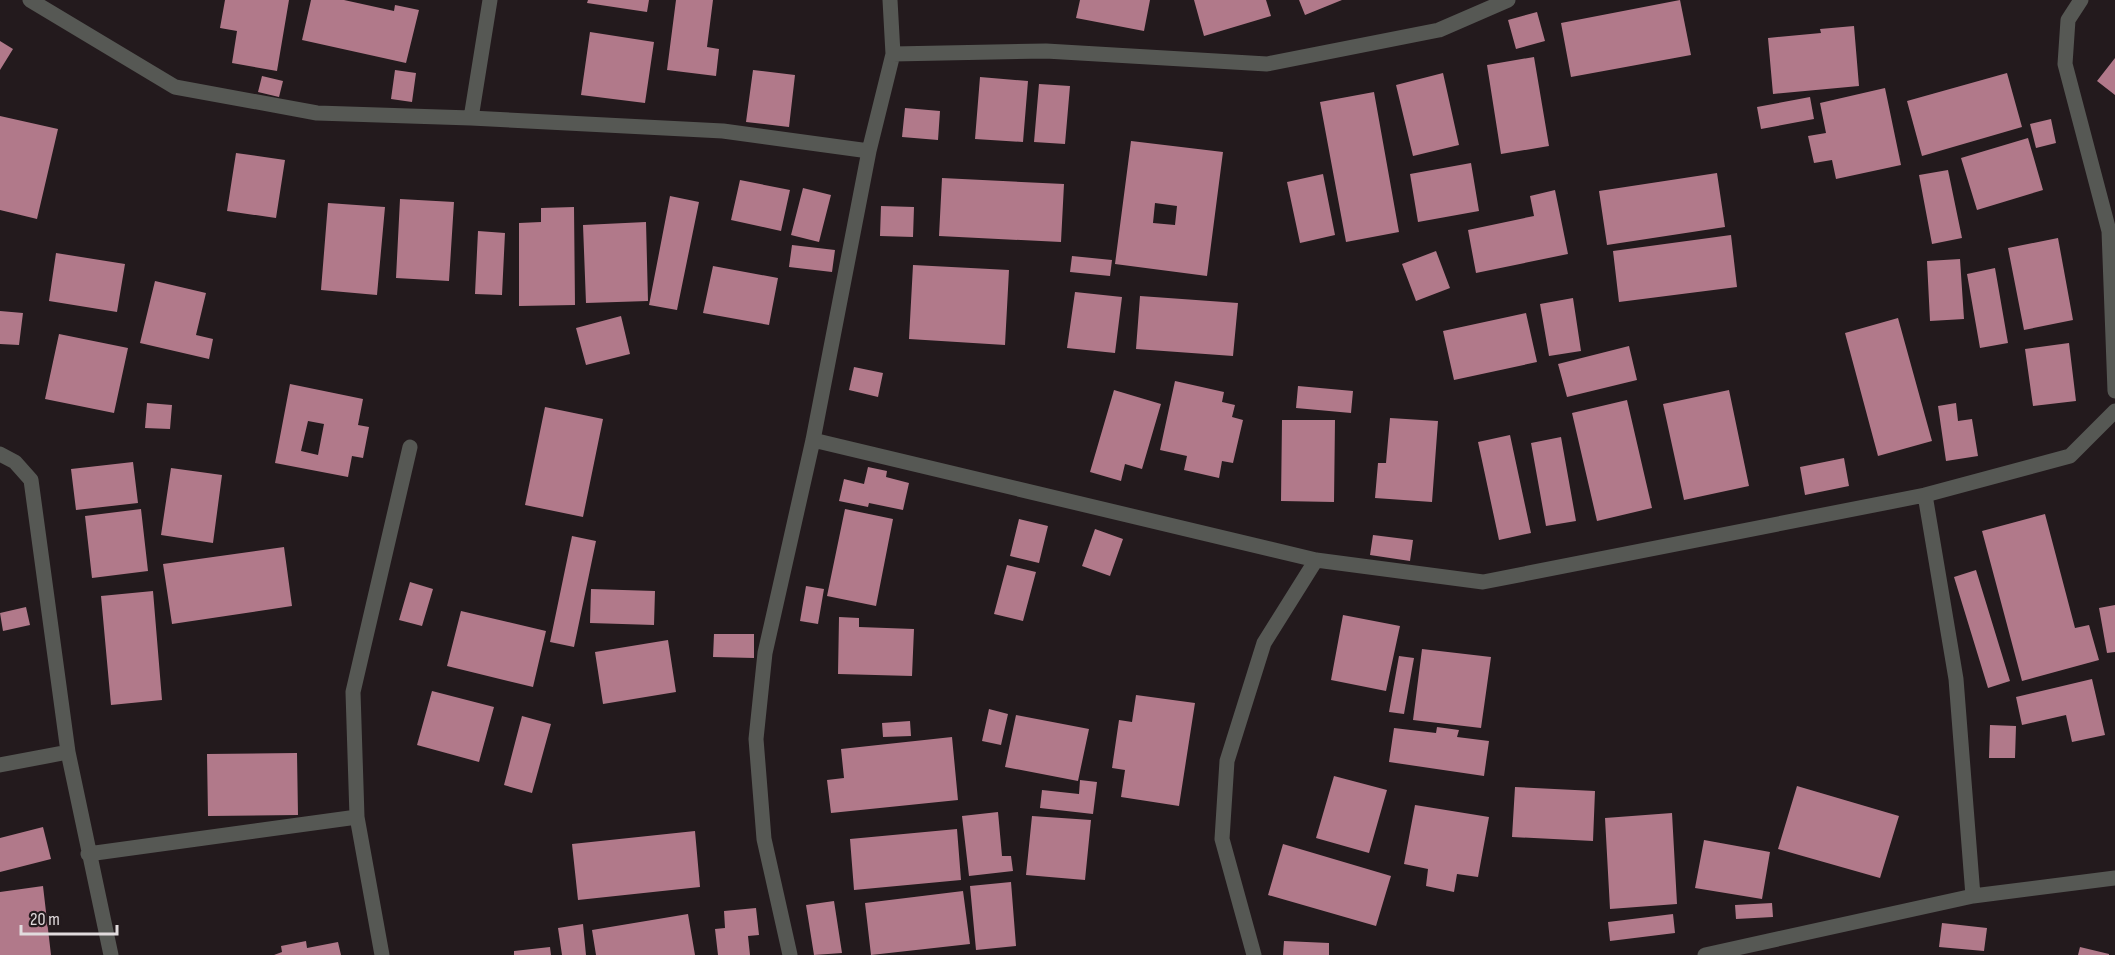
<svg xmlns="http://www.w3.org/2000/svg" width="2115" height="955" font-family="'Sofia Sans Condensed',sans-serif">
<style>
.building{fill:#b1798a;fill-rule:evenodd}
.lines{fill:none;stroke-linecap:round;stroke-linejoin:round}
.minor{stroke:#565854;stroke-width:15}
</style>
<rect width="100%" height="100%" fill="#231a1d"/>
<path class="building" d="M225,0H289L277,71L232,63L237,31L220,28Z
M311,0H344L394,11L395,5L419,10L406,63L302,40Z
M588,0H649L647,12L587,3Z
M676,0H713L707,47L719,49L716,76L667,70Z
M1080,0H1150L1144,31L1076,18Z
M1194,0H1266L1271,16L1204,36Z
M1299,0H1342L1305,15Z
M1680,0L1691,55L1571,77L1561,23Z
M1537,12L1545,41L1516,49L1508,20Z
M1854,26L1859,86L1773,94L1768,38L1821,33L1820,29Z
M590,32L654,42L645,103L581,95Z
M0,41L13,49L0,70Z
M1534,57L1549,146L1501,154L1487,65Z
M2115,58V95L2097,81Z
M395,70L416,73L412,102L391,99Z
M753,70L795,75L789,127L746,122Z
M1443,73L1459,145L1413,156L1396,85Z
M2007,73L2022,127L1922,156L1907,101Z
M262,76L283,81L279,97L258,92Z
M980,77L1028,81L1023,142L975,139Z
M1039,84L1070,86L1065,144L1034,142Z
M1885,88L1901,165L1836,179L1832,160L1814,163L1808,136L1826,133L1820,103Z
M1374,92L1399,232L1346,242L1320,102Z
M1810,97L1814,119L1761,129L1757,107Z
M905,108L940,111L938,140L902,137Z
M0,116L58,129L37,219L0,210Z
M2051,119L2056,143L2036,148L2030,124Z
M2028,138L2043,190L1977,210L1961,158Z
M1131,141L1223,152L1207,276L1115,264ZM1155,203L1177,206L1175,225L1153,223Z
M236,153L285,160L276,218L227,211Z
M1471,163L1479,211L1418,222L1410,174Z
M1948,170L1962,238L1932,244L1919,175Z
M1717,173L1725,227L1607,245L1599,191Z
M1323,174L1335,235L1300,243L1287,182Z
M942,178L1064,184L1061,242L939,236Z
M740,180L790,190L781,231L731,220Z
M803,188L831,195L819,242L791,235Z
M1555,190L1568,254L1476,273L1468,230L1534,216L1530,196Z
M670,196L699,202L677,310L649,305Z
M400,199L454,202L449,281L396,278Z
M328,203L385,207L377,295L321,290Z
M881,206L914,207L913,237L880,236Z
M574,207L575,305L519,306V223L541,222V208Z
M646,222L648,301L586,303L583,225Z
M478,231L505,233L502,295L475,294Z
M1731,235L1737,287L1619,302L1613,251Z
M2058,238L2073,320L2024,330L2008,248Z
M792,245L835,250L832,272L789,267Z
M1436,251L1450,288L1416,301L1402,264Z
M56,253L125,264L117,312L49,301Z
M1072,256L1112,260L1110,276L1070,272Z
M1960,259L1964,319L1930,321L1927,261Z
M913,265L1009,270L1005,345L909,339Z
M713,266L778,278L769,325L703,313Z
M1995,268L2008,343L1980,348L1967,274Z
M155,281L206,293L196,335L213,339L209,359L140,343Z
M1075,292L1122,297L1115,353L1067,348Z
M1140,296L1238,303L1233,356L1136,349Z
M1573,298L1581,351L1549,356L1540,304Z
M0,311L23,313L19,345L0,344Z
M1526,313L1537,362L1454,380L1443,331Z
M621,316L630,354L586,365L576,328Z
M1898,318L1932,441L1878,456L1845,333Z
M59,334L128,348L114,413L45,399Z
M2069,343L2076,401L2033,406L2025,349Z
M1629,346L1637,380L1567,397L1558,364Z
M854,367L883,373L878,397L849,390Z
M1175,381L1224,392L1222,402L1235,405L1232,417L1243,420L1233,463L1222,461L1219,478L1184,470L1187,456L1160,450Z
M290,384L363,399L358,425L369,427L363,458L352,456L348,477L275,463ZM308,421L324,424L318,455L301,451Z
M1298,386L1353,391L1351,413L1296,408Z
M1114,390L1161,404L1142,469L1125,464L1121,481L1090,472Z
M1729,390L1749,486L1684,500L1663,404Z
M1627,400L1652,508L1597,521L1572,413Z
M147,403L172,405L170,429L145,428Z
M1956,403L1958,421L1972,419L1978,456L1946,461L1938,406Z
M545,407L603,419L583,517L525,505Z
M1390,418L1438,421L1432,502L1375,498L1378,463H1386Z
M1282,420H1335L1334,502L1281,501Z
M1510,435L1531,533L1499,540L1478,442Z
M1561,437L1576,521L1546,526L1531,443Z
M1844,458L1849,486L1805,495L1800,467Z
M133,462L138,503L76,510L71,469Z
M868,467L887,471L886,477L909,483L903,510L869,503L868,507L839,501L844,479L864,484Z
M171,468L222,475L213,543L161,535Z
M141,509L148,571L92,578L85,516Z
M845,509L893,519L876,606L827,596Z
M2045,514L2075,628L2089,625L2099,660L2022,681L1982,531Z
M1019,519L1048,526L1039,563L1010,556Z
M1095,529L1123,539L1110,576L1082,566Z
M1373,535L1413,540L1410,561L1370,555Z
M572,536L596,541L574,647L550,642Z
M284,547L292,606L172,624L163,564Z
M1007,565L1036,572L1023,621L994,614Z
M1976,570L2010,681L1988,688L1954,577Z
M410,582L433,589L422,626L399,620Z
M806,586L824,589L818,624L800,621Z
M591,589L655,591L654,625L590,623Z
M153,591L162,700L111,705L101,596Z
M2115,605V652L2107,653L2099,608Z
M26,607L30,625L3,631L0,613Z
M461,611L546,631L533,687L447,666Z
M1343,615L1400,626L1386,691L1331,680Z
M839,617L859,618V627L914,629L912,676L838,674Z
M714,634H754V658L713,657Z
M668,640L676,692L603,704L595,652Z
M1422,649L1491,657L1481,728L1413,720Z
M1399,656L1414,658L1404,714L1389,712Z
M2092,679L2105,735L2072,742L2066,715L2022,725L2016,697Z
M432,691L494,707L479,762L417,745Z
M1136,695L1195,703L1179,806L1121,797L1125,770L1112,768L1119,720L1132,722Z
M989,709L1008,714L1001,745L982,741Z
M1016,715L1089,729L1078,781L1005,767Z
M522,716L551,724L532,793L504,785Z
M910,721L911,736L883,737L882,723Z
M1990,725L2016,726L2015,758H1989Z
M1437,727L1459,730L1457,737L1489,741L1484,776L1389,762L1394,728L1436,733Z
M952,737L958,800L831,813L827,780L844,778L841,749Z
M297,753L298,815L208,816L207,754Z
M1334,776L1387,790L1369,853L1316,838Z
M1080,780L1097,782L1093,814L1040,808L1042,790L1079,794Z
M1797,786L1899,816L1880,878L1778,849Z
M1515,787L1595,791L1593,841L1512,837Z
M1415,805L1489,817L1478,877L1457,874L1454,892L1426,886L1428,869L1404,864Z
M998,812L1002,856H1011L1013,871L969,876L962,816Z
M1672,813L1677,904L1610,909L1605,818Z
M1032,816L1091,820L1085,880L1026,875Z
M43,827L51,859L0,872V838Z
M957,829L961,880L854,890L850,839Z
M695,831L700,887L578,900L572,844Z
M1704,840L1770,852L1762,899L1695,888Z
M1283,844L1391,876L1376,926L1268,895Z
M1011,882L1016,946L976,950L970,886Z
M43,886L51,955H0V892Z
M963,891L970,944L871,955L865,903Z
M834,901L842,953L814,955L806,905Z
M1772,903L1773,917L1736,919L1735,905Z
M756,908L759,935L748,936L750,955H718L715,929L725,928L724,911Z
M688,914L695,955H596L592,930Z
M1673,914L1675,933L1610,941L1608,922Z
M1942,923L1987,928L1984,951L1939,947Z
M583,924L586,955H562L558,928Z
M306,941L307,948L338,942L341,955H274L282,952L281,946Z
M1284,941L1329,943V955H1283Z
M550,947L551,955H514V951Z
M2080,947L2109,954V955H2078Z"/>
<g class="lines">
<path class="minor" d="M30,0L175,87L317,113L471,118L723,131L869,151
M2081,0L2068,20L2065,64L2109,231L2115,391
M893,54L1046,51L1267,64L1439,30L1508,0
M471,118L490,0
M813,440L1316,560L1483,582L1925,495L2070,456L2115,411
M0,454L15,462L31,480L68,752L111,955
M1925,495L1956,679L1973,896
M0,765L68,752
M88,854L357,817
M382,955L357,817L353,692L410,447
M790,955L764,839L756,739L765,653L813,440L869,151L893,54L890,0
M1254,955L1222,839L1227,761L1264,643L1316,560
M1705,955L1973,896L2115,878"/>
</g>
<path d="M21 925v9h96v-9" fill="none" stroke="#e1dbdd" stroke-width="3"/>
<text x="30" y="925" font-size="18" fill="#e1dbdd" stroke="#231a1d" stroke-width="4.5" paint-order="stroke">20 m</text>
</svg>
